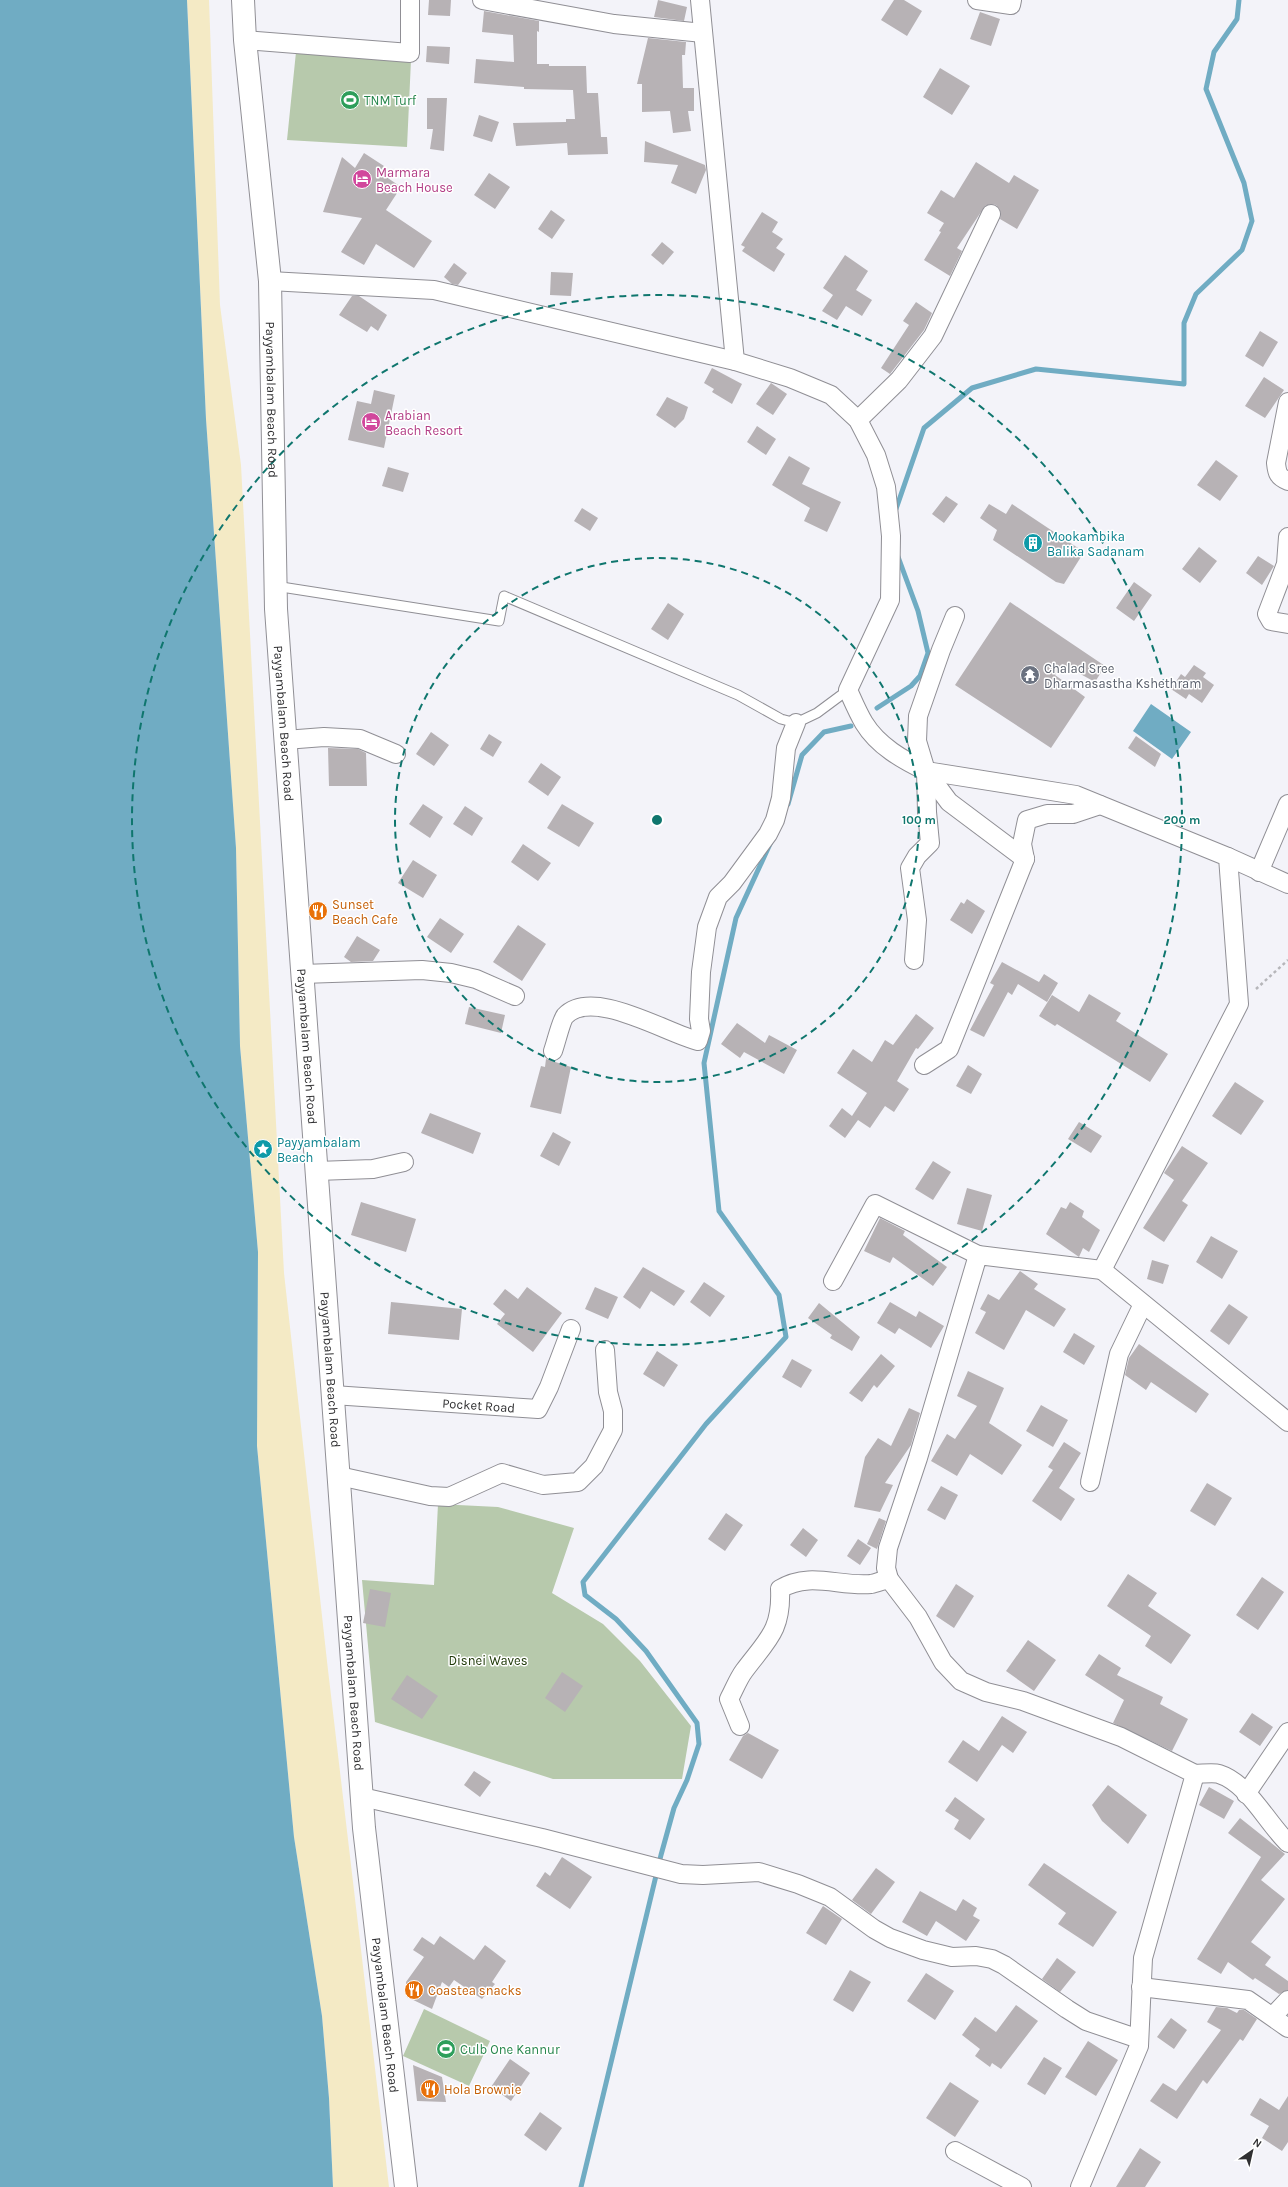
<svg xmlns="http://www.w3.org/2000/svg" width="1288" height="2187" font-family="Karla,sans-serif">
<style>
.green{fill:#b7c9ac}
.sand{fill:#f4eac5}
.water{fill:#70acc3}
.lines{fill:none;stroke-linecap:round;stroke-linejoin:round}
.stream{stroke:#70acc3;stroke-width:5}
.building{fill:#b7b2b5}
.service-casing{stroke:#908f95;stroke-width:11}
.minor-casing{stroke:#908f95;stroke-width:20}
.secondary-casing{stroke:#908f95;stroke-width:24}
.path{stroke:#b6b6ba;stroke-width:2.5;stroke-dasharray:3 3;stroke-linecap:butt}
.service{stroke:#fff;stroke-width:9}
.minor{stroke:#fff;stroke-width:18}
.secondary{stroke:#fff;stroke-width:22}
.ring{fill:none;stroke:#0f766e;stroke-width:2;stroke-dasharray:7 5}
.labels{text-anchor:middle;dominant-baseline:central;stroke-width:3;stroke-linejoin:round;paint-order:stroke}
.leisure-label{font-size:13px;fill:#27864d;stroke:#fff;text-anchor:start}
.hotel-label{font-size:13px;fill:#b23c85;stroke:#fff;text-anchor:start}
.street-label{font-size:13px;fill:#303032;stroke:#fff}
.culture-label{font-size:13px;fill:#0d838f;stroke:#fff;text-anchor:start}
.worship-label{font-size:13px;fill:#5b616d;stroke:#fff;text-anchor:start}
.food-label{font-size:13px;fill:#c56008;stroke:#fff;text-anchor:start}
.park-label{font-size:13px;fill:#203a09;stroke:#fff}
.centre{fill:#0f766e;stroke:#fff;stroke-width:2}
.ring-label{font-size:12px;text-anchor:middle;font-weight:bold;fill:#0f766e;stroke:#fff;stroke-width:3;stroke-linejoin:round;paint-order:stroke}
</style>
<rect width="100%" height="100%" fill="#f3f3f9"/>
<path class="green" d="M296,52L411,60L407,147L287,140Z
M438,1504L498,1507L574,1528L552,1593L603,1624L640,1661L691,1726L682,1779H553L375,1722L362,1580L434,1585Z
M424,2009L490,2041L469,2086L403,2056Z"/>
<path class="sand" d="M187,0H209L220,305L241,465L284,1273L328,1670L389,2187H333L329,2098L322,2016L294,1837L257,1446L258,1252L240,1046L236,848L206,419Z"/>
<path class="water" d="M0,0H187L206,419L236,848L240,1046L258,1252L257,1446L294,1837L322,2016L329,2098L333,2187H0Z
M1151,704L1191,732L1172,759L1133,731Z"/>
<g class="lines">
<path class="stream" d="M896,509L924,428L972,388L1036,369L1184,384V323L1196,294L1242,250L1252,221L1244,183L1206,89L1214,52L1237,19L1239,0
M877,708L911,686L920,676L928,653L918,611L897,554
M788,804L802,755L824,732L851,726
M581,2187L661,1855L674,1808L687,1780L699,1744L697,1723L646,1651L616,1619L585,1595L583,1582L706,1424L786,1337L779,1295L719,1211L704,1063L736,918L770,844"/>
</g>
<path class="building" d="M429,0H451L450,16L428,15Z
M658,0L687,7L684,21L654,17Z
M894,0H904L922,11L907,36L881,20Z
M484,11L539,21V32L537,31V64H549V66H586L587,93H598L601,137H607L608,154L568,155L567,143L516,146L513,123L566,122V119H575L573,90L524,89V87L474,83L476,59L514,62L513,35L482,32Z
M980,12L1000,19L991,46L970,39Z
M648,38L686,42L685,55H682L683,88H694V111H688L691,131L673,133L670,111L642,112V84H637Z
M427,46L450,47L449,64L426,62Z
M940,68L970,86L952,115L923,97Z
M427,98H447L444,151L430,149L433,129H427Z
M479,115L499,122L492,142L473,136Z
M645,141L705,165L706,170L696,194L671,183L678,165L644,162Z
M364,153L384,166L379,172L401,187L386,210L432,241L414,268L376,244L364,265L341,252L362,218L323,212L342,157L355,168Z
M976,162L1009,183L1014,175L1039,190L1017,229L1000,219L1001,213L996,205L991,204L985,206L957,248L962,251L950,276L924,260L941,232L939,231L944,223L927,213L941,190L954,198Z
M489,173L510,187L495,209L474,195Z
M551,210L565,220L552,239L538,229Z
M762,212L778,222L772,232L783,239L776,248L785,254L774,272L742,251L745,247L741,245Z
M662,242L674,252L663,265L651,255Z
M845,255L868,271L856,290L872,300L862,316L846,306L837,320L822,311L833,295L823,288Z
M454,263L467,273L458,285L452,284L444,277Z
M551,272L573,273L571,296L550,295Z
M352,296H359L387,315L378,331L371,326L367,332L339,315Z
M916,302L932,313L924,330L890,374L881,368L909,325L903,321Z
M1260,331L1278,342L1263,367L1245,356Z
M712,368L742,384L732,404L712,392L714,389L704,383Z
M1264,377L1284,390L1265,418L1245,406Z
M771,383L787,394L773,415L756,404Z
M374,390L395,395L384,448L348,440L357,401L371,404Z
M667,397L688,407L684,419L675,428L656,415Z
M757,426L776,439L766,455L747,442Z
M789,456L810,468L802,484L841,502L827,532L804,521L810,508L772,485Z
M1216,460L1238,476L1220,501L1197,485Z
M388,467L409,473L403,492L382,486Z
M946,496L958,504L944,523L932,514Z
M989,504L1006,514L1012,504L1084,552L1064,584L1056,582L993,540L997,530L980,518Z
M582,508L598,518L590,531L574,521Z
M1199,547L1217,561L1200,583L1182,569Z
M1258,556L1274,566L1262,585L1246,573Z
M1134,582L1152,595L1134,621L1116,608Z
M1010,602L1105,666L1095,682L1062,664L1055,675L1085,697L1051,748L955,685Z
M668,603L684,614L668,640L651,629Z
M1194,665L1206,673L1203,677L1214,685L1202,703L1189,694L1186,699L1171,689L1181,674L1185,677Z
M431,732L449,745L434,766L416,754Z
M489,734L502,742L493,757L480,749Z
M1136,736L1161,754L1155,767L1128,748Z
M328,748L358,749L366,753L367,786H329Z
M541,763L561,777L548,796L528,782Z
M423,804L443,817L430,838L409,824Z
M562,804L594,823L579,847L547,828Z
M465,806L483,818L472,836L453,824Z
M523,844L551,863L538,881L511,862Z
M413,860L437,875L423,898L398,883Z
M967,899L985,911L972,934L950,920L961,902L964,904Z
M440,918L464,934L451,953L427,937Z
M518,925L546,944L522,981L493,962Z
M357,936L380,950L373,961L351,962L344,957Z
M1002,962L1039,982L1044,974L1058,983L1047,1002L1018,984L1012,995L1008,992L984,1037L970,1030L994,985L990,983Z
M1089,994L1121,1013L1116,1021L1168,1054L1150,1082L1057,1024L1055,1026L1039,1016L1052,995L1079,1012Z
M469,1007L505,1015L501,1033L465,1024Z
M916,1014L934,1028L918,1049L916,1048L897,1081L909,1089L894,1112L885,1106L870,1128L858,1120L845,1138L829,1126L842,1108L852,1116L867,1093L837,1073L853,1049L872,1062L885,1040L893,1045Z
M737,1023L765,1043L769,1035L797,1050L784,1074L744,1052L740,1058L721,1044Z
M546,1059L571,1067L561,1114L530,1107L541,1066L545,1067Z
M968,1065L982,1074L971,1094L956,1086Z
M1235,1082L1264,1101L1241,1135L1212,1116Z
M430,1113L481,1133L473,1154L421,1133Z
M1079,1122L1102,1136L1091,1153L1068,1139Z
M553,1132L571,1142L559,1166L540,1156Z
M1182,1146L1208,1163L1182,1201L1188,1205L1164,1242L1143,1228L1174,1180L1164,1173Z
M933,1161L951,1172L933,1200L915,1189Z
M967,1188L992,1195L982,1231L957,1224Z
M361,1202L416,1219L406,1252L351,1235Z
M1070,1202L1084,1211L1082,1217L1100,1230L1089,1252L1083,1248L1079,1257L1046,1234L1061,1207L1066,1209Z
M880,1218L905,1231L903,1235L947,1267L933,1286L893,1257L890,1263L864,1251Z
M1211,1236L1238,1251L1222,1279L1196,1262Z
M1152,1260L1169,1265L1163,1284L1147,1279Z
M643,1267L685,1291L674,1306L651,1291L640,1309L623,1297Z
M1020,1271L1038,1284L1034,1289L1066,1309L1054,1327L1026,1310L1004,1350L975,1333L986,1312L980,1309L988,1294L999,1300Z
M704,1282L725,1296L710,1317L690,1302Z
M527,1287L562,1313L533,1352L497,1324L505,1314L493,1304L505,1289L518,1299Z
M595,1287L618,1297L608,1319L585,1309Z
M391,1302L462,1309L459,1340L388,1334Z
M890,1302L916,1317L919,1311L944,1326L931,1348L899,1328L895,1334L877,1323Z
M819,1303L860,1337L852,1351L830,1338L832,1335L808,1318Z
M1229,1304L1248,1317L1229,1345L1210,1331Z
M1074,1333L1095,1346L1084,1365L1063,1352Z
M1139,1344L1209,1394L1196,1413L1151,1382L1146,1390L1125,1375L1129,1358Z
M657,1351L678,1365L664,1387L643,1374Z
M881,1354L895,1366L877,1388L874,1385L862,1402L849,1393Z
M792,1359L812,1370L801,1388L782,1377Z
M968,1371L1004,1388L989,1423L1022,1445L1002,1475L970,1454L957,1476L931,1461L947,1434L955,1439L977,1406L957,1396Z
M1041,1405L1068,1420L1053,1447L1026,1431Z
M909,1408L920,1413L911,1445L885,1483L893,1485L880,1512L854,1507L865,1457L878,1438L891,1446Z
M1064,1442L1081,1453L1059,1488L1075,1499L1061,1521L1032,1501L1053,1470L1048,1467Z
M1207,1483L1232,1498L1215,1526L1190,1511Z
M941,1486L958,1495L945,1520L927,1510Z
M726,1513L743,1525L725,1551L708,1539Z
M879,1518L886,1521L877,1549L867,1544Z
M803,1528L818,1540L806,1557L790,1545Z
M858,1539L871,1548L860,1565L847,1556Z
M1128,1574L1157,1593L1148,1606L1191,1635L1171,1664L1145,1646L1151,1636L1107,1606Z
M1262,1577L1284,1592L1258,1630L1236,1615Z
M956,1584L974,1596L954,1628L936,1616Z
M370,1589L391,1593L385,1627L363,1623Z
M1028,1640L1056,1660L1034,1691L1006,1671Z
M1099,1654L1121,1668L1117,1675L1163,1697L1160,1704L1188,1719L1172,1751L1113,1723L1124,1700L1085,1675Z
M562,1672L583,1686L565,1712L545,1698Z
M407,1675L438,1696L422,1719L391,1699Z
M1252,1713L1273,1727L1260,1746L1239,1732Z
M1002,1716L1027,1732L1013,1753L1002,1745L977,1782L948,1762L963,1740L979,1751Z
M748,1733L779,1750L762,1779L729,1760L743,1736Z
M474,1771L491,1782L480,1797L464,1785Z
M1108,1785L1147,1815L1128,1844L1102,1821L1092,1805Z
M1209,1787L1234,1801L1224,1819L1199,1805Z
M955,1797L985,1819L970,1840L954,1829L959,1820L945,1811Z
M1240,1818L1285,1854L1261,1880L1285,1899L1251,1942L1271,1957L1265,1965L1288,1981V1990L1279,1994L1255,1978L1253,1980L1228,1962L1221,1974L1197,1959L1261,1857L1228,1833Z
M562,1857L592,1877L570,1909L536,1886L545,1872L550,1876Z
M1044,1863L1117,1912L1093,1947L1058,1924L1066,1913L1028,1885Z
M876,1868L895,1882L871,1914L852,1900Z
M920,1891L956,1911L963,1899L977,1908L973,1916L980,1920L966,1941L936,1921L927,1936L902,1922Z
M823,1906L842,1919L826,1945L806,1933Z
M440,1936L474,1960L485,1945L506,1961L492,1982L495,1984L482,1999L454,1980L449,1987L442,1982L432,2009L407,1997L406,1982L424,1957L413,1950L422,1937L434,1945Z
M1057,1958L1076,1972L1060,1992L1042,1979Z
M850,1970L871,1982L853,2012L833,2000Z
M926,1973L954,1991L935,2020L907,2001Z
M1016,2005L1038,2021L1001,2069L992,2063L990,2067L975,2056L980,2049L962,2035L975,2017L996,2032Z
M1216,2007L1227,2008L1237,2013L1239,2010H1244L1257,2019L1243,2041L1240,2039L1207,2084L1203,2080L1177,2119L1150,2101L1163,2083L1176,2091L1221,2030L1207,2022Z
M1171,2018L1187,2030L1174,2049L1157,2037Z
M1088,2041L1118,2060L1096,2096L1065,2077Z
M1044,2057L1062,2068L1045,2095L1027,2084Z
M510,2059L530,2073L511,2101L491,2087Z
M413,2065L442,2077L446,2102L417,2101Z
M950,2082L979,2101L955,2137L926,2118Z
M1288,2096V2142L1282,2151L1262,2138L1269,2126L1250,2115L1260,2098L1279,2110Z
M540,2112L562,2128L546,2151L524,2135Z
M1140,2148L1161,2162L1145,2187H1116Z"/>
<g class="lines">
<defs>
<path id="service" d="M275,586L499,621L504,596L738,695L781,719L796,723L817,713L848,690"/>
<g id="minor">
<path d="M482,0L614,24L703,33"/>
<path d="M700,0L735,361L790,378L831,395L858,420L876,455L886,487L891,536L890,600L848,690C853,701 858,713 864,723C878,746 903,760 926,771L1076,795L1228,857L1239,1004L1102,1270L978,1255L918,1458L888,1548L886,1568L889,1579L918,1617L943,1662L961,1681L986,1692L1023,1701L1121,1737L1195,1774L1143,1958L1139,2046L1080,2187"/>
<path d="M977,0L1011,5L1012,0"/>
<path d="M245,40L410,53V0"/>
<path d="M270,281L434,290L735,361"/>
<path d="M1288,402L1276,463C1277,473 1278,477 1288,481"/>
<path d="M858,420L899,380L933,336L991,214"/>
<path d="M1288,537L1286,564L1267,614L1271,621L1288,624"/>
<path d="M285,740L324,737L360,739L396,754"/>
<path d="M1228,857L1288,884"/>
<path d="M1025,859L1022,844L1027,820L1047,814H1073L1100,805"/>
<path d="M1259,872L1288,804"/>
<path d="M914,960L917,920L910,868L917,856L930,843L927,812L926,771L917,741L918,716L941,650L955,616"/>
<path d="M302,974L422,970L451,973L476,979L515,996"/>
<path d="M553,1051C556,1043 561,1021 565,1016C592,987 666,1033 698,1041L701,1031L699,1019L701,972L707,927L718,897L732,883L768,834L775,820L781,798L786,748L796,723"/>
<path d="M924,1065L949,1049L1025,859L949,802L926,771"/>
<path d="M317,1171L373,1169L404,1162"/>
<path d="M1102,1270L1288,1422"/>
<path d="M833,1281L875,1204L978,1255"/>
<path id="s1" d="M333,1395L538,1409L549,1387L571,1329"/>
<path d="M339,1476L430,1496L449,1497L502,1473L543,1485L578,1482L594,1466L613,1430V1411L608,1392L605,1350"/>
<path d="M1090,1482L1119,1354L1143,1304"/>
<path d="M740,1726L729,1699C734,1690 738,1679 744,1671C767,1640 782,1631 780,1589C810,1571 839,1587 871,1584C877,1583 883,1580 889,1579"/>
<path d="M1195,1774C1202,1774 1213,1772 1219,1774C1248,1783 1267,1823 1288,1843"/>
<path d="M1246,1794L1288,1732"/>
<path d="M362,1797L542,1838L681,1874L703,1875L759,1872L798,1884L830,1897L874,1929L890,1938L923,1950L952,1957L976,1956L992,1959L1004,1965L1067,2009L1086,2021L1139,2039"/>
<path d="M1141,1987L1248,2000L1288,2028"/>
<path d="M1273,2016L1288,2000"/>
<path d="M955,2151L1022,2187"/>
</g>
<g id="secondary">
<path id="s2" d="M243,0L245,40L270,281L276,609L364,1828L406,2187"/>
</g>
</defs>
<use href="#service" class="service-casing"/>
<use href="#minor" class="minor-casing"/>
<use href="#secondary" class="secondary-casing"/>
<path class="path" d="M1256,989L1288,960"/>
<use href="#service" class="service"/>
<use href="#minor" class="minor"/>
<use href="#secondary" class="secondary"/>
</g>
<g class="ring">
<circle cx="657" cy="820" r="262"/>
<circle cx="657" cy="820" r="525"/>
</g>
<defs>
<symbol id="stadium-disc" viewBox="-11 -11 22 22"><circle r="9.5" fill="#2e9e5b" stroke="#fff"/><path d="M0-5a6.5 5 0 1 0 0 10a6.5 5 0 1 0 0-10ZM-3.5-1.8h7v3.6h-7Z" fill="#fff"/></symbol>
<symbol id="hotel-disc" viewBox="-11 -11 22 22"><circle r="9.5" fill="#d1479c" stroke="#fff"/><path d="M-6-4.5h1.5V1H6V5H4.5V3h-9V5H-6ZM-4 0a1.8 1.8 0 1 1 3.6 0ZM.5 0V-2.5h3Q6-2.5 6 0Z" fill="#fff"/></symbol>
<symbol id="building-disc" viewBox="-11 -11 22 22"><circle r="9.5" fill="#0f9aa8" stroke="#fff"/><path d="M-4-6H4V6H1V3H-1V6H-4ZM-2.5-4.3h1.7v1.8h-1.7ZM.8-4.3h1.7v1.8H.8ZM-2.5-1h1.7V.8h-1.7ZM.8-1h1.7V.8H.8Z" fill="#fff"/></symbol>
<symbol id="temple-disc" viewBox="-11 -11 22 22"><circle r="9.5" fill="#6b7280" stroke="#fff"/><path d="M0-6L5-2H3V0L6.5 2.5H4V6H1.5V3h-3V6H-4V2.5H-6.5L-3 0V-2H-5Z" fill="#fff"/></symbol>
<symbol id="restaurant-disc" viewBox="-11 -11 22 22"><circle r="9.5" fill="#e8710a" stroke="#fff"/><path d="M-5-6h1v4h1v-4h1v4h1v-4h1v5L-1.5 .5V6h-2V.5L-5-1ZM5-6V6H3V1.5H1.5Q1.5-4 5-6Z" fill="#fff"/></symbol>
<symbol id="sight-disc" viewBox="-11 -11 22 22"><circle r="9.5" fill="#0f9aa8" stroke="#fff"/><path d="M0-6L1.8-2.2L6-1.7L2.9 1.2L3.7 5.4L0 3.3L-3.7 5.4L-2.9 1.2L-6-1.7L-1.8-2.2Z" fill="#fff"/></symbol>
</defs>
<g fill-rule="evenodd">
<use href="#stadium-disc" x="339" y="89" width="22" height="22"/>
<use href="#hotel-disc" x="351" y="168" width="22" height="22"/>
<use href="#hotel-disc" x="360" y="411" width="22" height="22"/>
<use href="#building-disc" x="1022" y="532" width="22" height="22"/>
<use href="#temple-disc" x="1019" y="664" width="22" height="22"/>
<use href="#restaurant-disc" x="307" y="900" width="22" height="22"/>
<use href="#sight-disc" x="252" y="1138" width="22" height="22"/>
<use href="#restaurant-disc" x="403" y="1979" width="22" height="22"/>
<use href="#stadium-disc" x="435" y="2038" width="22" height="22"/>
<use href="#restaurant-disc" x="419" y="2078" width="22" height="22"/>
</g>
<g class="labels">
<g class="leisure-label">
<text x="364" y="100">TNM Turf</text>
<text x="460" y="2049">Culb One Kannur</text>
</g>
<g class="hotel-label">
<text x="376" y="172">Marmara<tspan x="376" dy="15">Beach House</tspan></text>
<text x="385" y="415">Arabian<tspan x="385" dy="15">Beach Resort</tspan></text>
</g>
<g class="street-label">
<text stroke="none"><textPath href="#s2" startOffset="401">Payyambalam Beach Road</textPath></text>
<text stroke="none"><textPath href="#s2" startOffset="725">Payyambalam Beach Road</textPath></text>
<text stroke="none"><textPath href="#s2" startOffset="1049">Payyambalam Beach Road</textPath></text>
<text stroke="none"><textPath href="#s2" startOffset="1373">Payyambalam Beach Road</textPath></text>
<text stroke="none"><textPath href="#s1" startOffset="146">Pocket Road</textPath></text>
<text stroke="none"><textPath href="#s2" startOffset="1697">Payyambalam Beach Road</textPath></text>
<text stroke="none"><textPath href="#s2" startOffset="2021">Payyambalam Beach Road</textPath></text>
</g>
<g class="culture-label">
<text x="1047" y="536">Mookambika<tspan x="1047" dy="15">Balika Sadanam</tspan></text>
<text x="277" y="1142">Payyambalam<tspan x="277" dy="15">Beach</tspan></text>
</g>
<g class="worship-label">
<text x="1044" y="668">Chalad Sree<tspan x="1044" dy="15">Dharmasastha Kshethram</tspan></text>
</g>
<g class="food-label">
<text x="332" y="904">Sunset<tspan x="332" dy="15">Beach Cafe</tspan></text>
<text x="428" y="1990">Coastea snacks</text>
<text x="444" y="2089">Hola Brownie</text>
</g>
<g class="park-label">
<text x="488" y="1660">Disnei Waves</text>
</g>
</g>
<circle cx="657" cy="820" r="6" class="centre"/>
<g class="ring-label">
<text x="919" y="824">100 m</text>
<text x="1182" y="824">200 m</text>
</g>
<g transform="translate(1252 2151) rotate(34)" stroke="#ffffff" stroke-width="3" paint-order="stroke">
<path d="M0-3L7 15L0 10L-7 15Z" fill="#303032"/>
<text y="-6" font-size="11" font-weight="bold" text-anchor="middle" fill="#303032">N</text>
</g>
</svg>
